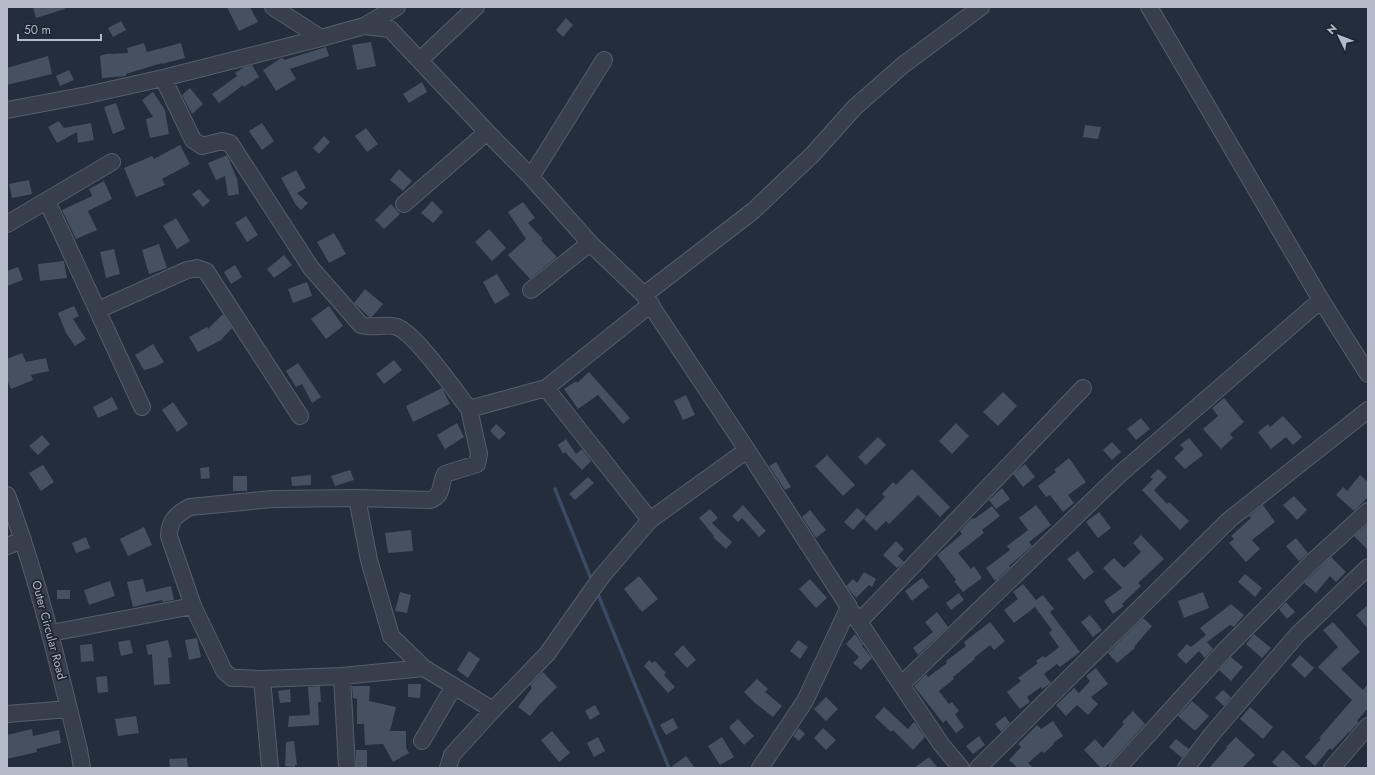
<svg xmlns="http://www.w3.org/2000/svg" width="1375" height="775" font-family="Jost,sans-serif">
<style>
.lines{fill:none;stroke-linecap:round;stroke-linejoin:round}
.stream{stroke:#3a4a64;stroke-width:3.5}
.building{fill:#455060}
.minor-casing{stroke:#565d6a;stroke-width:18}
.minor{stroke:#383f4c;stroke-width:16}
.labels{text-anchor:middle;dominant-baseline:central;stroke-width:3.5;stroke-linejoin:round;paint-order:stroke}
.street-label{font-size:12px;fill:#b4bac8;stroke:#1d2431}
</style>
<rect width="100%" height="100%" fill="#242d3c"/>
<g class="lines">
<path class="stream" d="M555,489L592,581
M597,592L669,768"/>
</g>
<path class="building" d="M33,7H64L65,9L36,18Z
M227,7H250L258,22L239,31Z
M566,18L573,25L563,37L556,30Z
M121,21L126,30L113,37L108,28Z
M371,42L376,66L357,70L352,45Z
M144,43L147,52L181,43L185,58L162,64V63L126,74V76L102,78L100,56L106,54L128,53L127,48Z
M326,47L329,56L290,69L296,79L276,91L263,70L281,58H283L284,60Z
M48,56L52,74L7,85V68Z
M252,65L259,77L244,87L243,85L219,103L212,94L237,76L235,73L244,67Z
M69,70L74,80L60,86L56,76Z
M422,82L427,92L409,103L403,94Z
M190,88L203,104L192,114L182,95Z
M153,92L165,110L169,134L150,138L146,119L153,117L142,100Z
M116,103L125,129L113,134L104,107Z
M59,121L64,128L91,123L94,140L78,143L77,132L57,143L48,127Z
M262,123L274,141L262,150L249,131Z
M1085,125L1101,127L1098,139L1083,137Z
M366,128L378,144L367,152L355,136Z
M324,136L330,142L319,154L313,148Z
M180,145L190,164L162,179L165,185L136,197L124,168L152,156L154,159Z
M227,155L237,179L239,194L228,196L225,176L216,180L208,163Z
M399,169L412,181L403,191L390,180Z
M296,170L306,188L297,193L308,203L301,210L296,205L281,178Z
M29,180L32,194L12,198L9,184Z
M104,181L112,199L88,211L97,230L76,239L62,210L92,196L89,189Z
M199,189L210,201L203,207L192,194Z
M432,201L443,212L433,223L421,213Z
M523,202L535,218L528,223L543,239L541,240L557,257L530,279L508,255L526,239L508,212Z
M391,204L400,214L384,229L375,220Z
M246,216L258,235L247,242L235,223Z
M176,218L190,241L177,249L163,226Z
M489,229L506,248L492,261L475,242Z
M334,233L346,254L329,263L317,242Z
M159,244L167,268L149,274L142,250Z
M114,249L120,274L106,278L100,252Z
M284,255L292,265L274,278L267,269Z
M64,261L67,278L40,281L38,264Z
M235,265L242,277L231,284L224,272Z
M18,267L23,280L7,286V271Z
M497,274L510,295L495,304L483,282Z
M307,282L312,296L293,303L288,289Z
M365,289L383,304L372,317H369L354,303Z
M74,306L79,316L73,319L86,339L75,346L66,333L58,313Z
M329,306L343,326L326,339L311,319Z
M223,314L232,328L221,340L198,352L189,337L207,327L208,329Z
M153,344L164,362L155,367L144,370L135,355Z
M22,353L26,362L46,358L49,371L31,375L33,380L11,389L7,380V359Z
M394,360L402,370L384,384L376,374Z
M298,363L321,397L312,403L302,384L296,387L286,371Z
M589,372L630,418L623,424L598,395L578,409L564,389L576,381L577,383Z
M442,388L450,404L413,422L406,406Z
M1003,392L1017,406L998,426L983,412Z
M686,395L695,415L683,420L674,401Z
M112,397L118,409L98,418L93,407Z
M1224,398L1244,422L1230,434L1233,438L1221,449L1203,429L1218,416L1212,408Z
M173,402L188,424L177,432L162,410Z
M1283,416L1302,437L1293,445L1286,437L1271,449L1258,432L1268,424L1270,427Z
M1141,418L1150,429L1136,440L1127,429Z
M457,423L464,437L445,449L437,435Z
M956,423L969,436L952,454L939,441Z
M496,424L506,433L499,440L490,431Z
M42,435L50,444L38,455L29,446Z
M878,437L886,445L866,465L858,457Z
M1189,438L1203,455L1185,469L1174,458L1184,449L1180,445Z
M566,439L576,454L582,449L591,461L582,470L565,452L563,454L558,445Z
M1112,442L1121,452L1112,460L1103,450Z
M827,455L855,485L843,496L815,466Z
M1069,458L1086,482L1068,495L1074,503L1063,512L1050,495L1046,497L1038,486L1056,472L1054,470Z
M776,462L791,487L785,490L769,466Z
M1025,464L1035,477L1023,487L1013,474Z
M43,465L54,482L41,491L29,473Z
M209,467L210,478L201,479L200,468Z
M912,469L950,507L940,517L918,495L889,524L886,521L876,531L864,519L885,497L882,494L893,482L896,485Z
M1158,469L1167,477L1154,490L1167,504L1169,502L1189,521L1180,530L1142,490L1153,479L1150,477Z
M350,470L354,480L335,486L331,476Z
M311,475V485L292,486L291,477Z
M1360,475L1368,482V497L1354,511L1336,495L1343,487L1347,491Z
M233,476H247V491H233Z
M588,477L594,483L575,500L569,494Z
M1002,488L1010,499L996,509L989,500Z
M1294,496L1307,510L1297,520L1283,505Z
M743,505L766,531L759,537L742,518L738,522L732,516Z
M1036,505L1051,525L1029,542L1032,546L1009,566L1010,567L995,581L986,568L1010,550L1007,546L1028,530L1019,518Z
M1263,505L1275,522L1252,540L1260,549L1246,562L1229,543L1234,539L1231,536L1251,518L1249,516Z
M992,506L1000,516L982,530L984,533L958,553L971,569L974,566L982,578L963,592L954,581L956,580L937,555L962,534L960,531L970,520L973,518L974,519Z
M857,508L866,516L853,530L844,522Z
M710,509L718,518L712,523L732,542L726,549L713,537L714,536L699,518Z
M810,510L826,530L816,538L802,517Z
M1099,512L1111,528L1098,538L1086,522Z
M1368,524V550L1354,536Z
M144,527L152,545L128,556L120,539Z
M411,530L413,551L388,553L385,533Z
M1141,535L1164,559L1138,583L1141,586L1122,604L1124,606L1113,614L1104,601L1122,588L1103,568L1114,558L1124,568L1141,552L1133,543Z
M86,537L90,548L76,553L72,543Z
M1296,538L1308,553L1299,561L1286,546Z
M896,541L904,549L898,556L904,562L897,568L883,555Z
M1078,551L1094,572L1084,580L1067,559Z
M1331,557L1346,572L1336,582L1330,576L1316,593L1304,583Z
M864,572L876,579L872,587L869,585L856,598L846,586L853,579L857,583Z
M1245,574L1262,588L1255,597L1238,582Z
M639,576L658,599L642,612L624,589Z
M922,578L929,587L912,601L905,591Z
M143,579L146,592L171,586L174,600L163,602L162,600L133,607L127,582Z
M810,579L827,598L816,608L799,589Z
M110,581L115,596L89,605L84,590Z
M1023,584L1036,600L1043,595L1054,609L1050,612L1080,652L1060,667L1057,664L1044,674L1051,683L1042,689L1041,687L1027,697L1030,702L1020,709L1007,692L1021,681L1018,678L1038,663L1036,661L1043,656L1045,658L1059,647L1049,633L1052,630L1035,607L1014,623L1004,610L1018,599L1013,592Z
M57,590H70V599H57Z
M400,592L411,595L407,613L395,611Z
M1203,592L1209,608L1184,618L1178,601Z
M959,593L964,600L951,610L946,603Z
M1286,602L1295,612L1287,619L1279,609Z
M1231,604L1244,615L1234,627L1230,625L1207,642L1213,649L1205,658L1199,651L1186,664L1177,655L1187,644L1191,647L1206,635L1200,628Z
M1368,605V629L1356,615Z
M937,612L948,627L918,655L913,648L933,632L925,622Z
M1090,615L1102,630L1093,637L1081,622Z
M1143,618L1152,626L1134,647L1135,648L1117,663L1108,653Z
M990,622L1005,641L994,650L990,645L974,658L975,659L953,677L954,679L939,691L949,704L952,702L959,711L955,714L964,727L956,733L946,720L943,723L914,686L926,674L928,677L947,663L946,661L966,646L964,642Z
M1333,622L1360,652L1341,669L1363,690L1368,684V708L1357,721L1359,722L1350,732H1349L1332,750L1330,748L1315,766L1305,757L1321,739L1319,738L1352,700L1318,667L1338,647L1323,630Z
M855,634L863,645L862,646L872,658L861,670L853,663L859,657L846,644Z
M1254,634L1271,648L1262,658L1246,644Z
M197,638L201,657L189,660L185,640Z
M130,640L133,653L121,656L118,642Z
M168,640L172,657L168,658L170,684L154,685L152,654L148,655L146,645Z
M798,640L808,647L800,659L790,651Z
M92,644L94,661L81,662L80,645Z
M683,645L696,660L687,668L674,654Z
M469,651L480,659L468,678L457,670Z
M1300,655L1314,668L1305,678L1291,665Z
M1231,657L1243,667L1231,681L1219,670Z
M649,660L652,663L655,661L666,673L664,675L675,687L668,693L644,666Z
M1096,668L1108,684L1091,697L1098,704L1088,715L1077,705L1066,716L1056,705L1074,688L1079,693L1090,681L1086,676Z
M543,672L557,687L538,706L530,716L518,707L532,688L530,685Z
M107,676L108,692L98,693L96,677Z
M757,679L768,689L765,692L782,706L773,717L755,703L744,692Z
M408,684H421L420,698L408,697Z
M320,686L321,702H318L319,725L288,727L289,716L310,715L308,687Z
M352,686H370L369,701L396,707L390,731H406V748L409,753L393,762L383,744L365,745L364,724H357V699L353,698Z
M290,689L291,702L280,703L278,691Z
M1223,690L1231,697L1224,706L1215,698Z
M826,697L838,709L826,721L814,709Z
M1192,701L1209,716L1195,731L1178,716Z
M595,705L600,714L590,720L585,711Z
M884,707L908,729L914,722L916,724L925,737L913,750L893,730L891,732L875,717Z
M1250,707L1273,727L1263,739L1240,719Z
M1133,711L1145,724L1111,762L1104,768H1101L1084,750L1095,739L1103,748L1124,724L1122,722Z
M136,716L139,733L118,736L115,719Z
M1005,716L1010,723L1001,732L995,724Z
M673,718L678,728L666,735L660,725Z
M738,719L754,736L744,745L730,729V726Z
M1053,721L1063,736L1053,743L1054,744L1044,753L1042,751L1028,763L1033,768H1018L1009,760L1021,747L1018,744L1037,725L1041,729Z
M799,728L805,734L799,741L793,736Z
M823,728L836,740L826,750L814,738Z
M32,729L33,736L59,730L61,743L36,749L37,752L7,759V735Z
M552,731L570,753L559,762L541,740Z
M979,736L985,745L973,754L966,746Z
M598,737L605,751L594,757L587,743Z
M722,737L734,757L720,765L708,746Z
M1236,737L1255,755L1242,768H1209L1227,748L1226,747Z
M1176,739L1189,749L1182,758L1169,747Z
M294,741L297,765H295V767L285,766L286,742Z
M356,750H367V767H356Z
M1283,750L1302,768H1279L1272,762Z
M686,756L695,768H670Z
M929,757L938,768H914Z
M187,758L188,768H170L169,759Z"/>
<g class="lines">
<defs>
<path id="minor" d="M273,7L321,38
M1149,7L1321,300L1368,374
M364,26L397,7
M420,60L476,7
M163,78L193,140L202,146L222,141L230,143L311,268L361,325C373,329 388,323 397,327C415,333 456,392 469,409L546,388L651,304
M7,110L87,95L163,78L321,38L364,26L390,29L487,132L531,177L590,243L644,295L747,450L849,607L805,701L760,768
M531,177L604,60
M47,201L142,407
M404,204L487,132
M7,224L112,162
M531,290L590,243
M644,295L753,211L813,154L855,107L903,65L981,7
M98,310L187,270L197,268L206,271L300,416
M546,388L650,520
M7,495C38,578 58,664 79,750L82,768
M357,498L369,560L391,636L424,668L493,710L547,654L602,576L650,520L747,450
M7,546L23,540
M193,606L224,671L232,678H239L262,679L342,676
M853,613L941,744L961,768
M859,622L1083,388
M51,633L193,606L169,536C169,520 177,514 190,507L273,499L357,498L430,500C444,495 439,486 445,474L477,464L479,454L469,409
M262,679L270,768
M901,685L1120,474L1321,300
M7,714L69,709
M422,741L454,686
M347,768L342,676L424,668
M448,768L452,755L493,710
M978,768L1229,520L1368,410
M1118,768L1225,650L1311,563L1368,511
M1186,768L1212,734L1297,635L1368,567
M1332,768L1368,726"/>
</defs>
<use href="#minor" class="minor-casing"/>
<use href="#minor" class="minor"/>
</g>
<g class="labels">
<g class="street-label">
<text transform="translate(49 630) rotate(75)">Outer Circular Road</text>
</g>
</g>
<rect width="1375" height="775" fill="none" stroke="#b4bac8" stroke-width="16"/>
<g transform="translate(1339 36) rotate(313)" stroke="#1d2431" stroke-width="3" paint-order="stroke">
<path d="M0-3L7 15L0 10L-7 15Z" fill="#b4bac8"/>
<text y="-6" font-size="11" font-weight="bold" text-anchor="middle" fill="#b4bac8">N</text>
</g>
<path d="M18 34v6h83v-6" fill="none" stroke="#b4bac8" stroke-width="2"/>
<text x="24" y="34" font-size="12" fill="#b4bac8" stroke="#1d2431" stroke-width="3" paint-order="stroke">50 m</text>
</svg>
